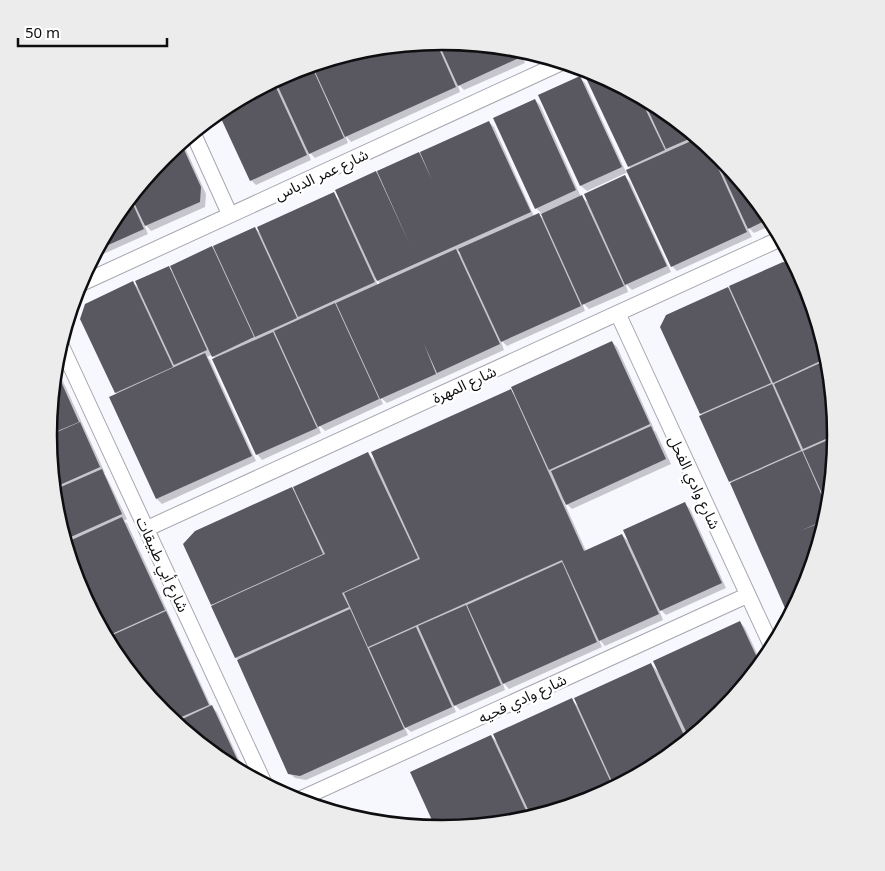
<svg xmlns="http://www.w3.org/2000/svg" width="885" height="871" font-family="'Noto Sans','Noto Sans Arabic',sans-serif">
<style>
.shadow{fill:#0003;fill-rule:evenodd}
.building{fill:#595860}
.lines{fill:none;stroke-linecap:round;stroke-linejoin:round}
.minor-casing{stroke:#a8a7b0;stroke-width:17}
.minor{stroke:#fff;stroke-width:15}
.labels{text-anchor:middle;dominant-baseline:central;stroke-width:5;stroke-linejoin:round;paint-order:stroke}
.street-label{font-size:15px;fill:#0e0e11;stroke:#fff}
.rim{fill:none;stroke:#0e0e11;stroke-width:2.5}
</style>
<rect width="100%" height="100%" fill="#f7f7fe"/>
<path class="shadow" d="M443,41L519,49L525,63L464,90L457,83L460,92L351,142L345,135L348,143L315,158L307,150L311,160L256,185L251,180L219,111L224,108L292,71L366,49Z
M522,50L541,55L530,61L525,55Z
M596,72L662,108L721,157L770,217L774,224L754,233L746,225L752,237L677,271L672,266L628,172L587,191L581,186L540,96L580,78L585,83L626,172L631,169L629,166L587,76Z
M535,100L540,105L581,197L589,203L625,176L630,182L671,272L632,290L625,283L628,292L589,309L582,302L585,311L507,346L500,339L504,350L387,403L380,397L383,404L325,431L317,423L321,433L262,460L257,454L216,359L212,355L207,357L210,360L256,461L162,504L157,499L110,398L117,395L82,318L133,283L141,290L168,267L174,273L172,266L255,228L262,235L333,194L340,201L336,191L489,122L494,127L534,216L541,213L536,208ZM542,213L545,220L539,215ZM461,251L464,259L458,252ZM375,278L381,284L378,286Z
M182,141L206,194L205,207L151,231L143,222L148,234L92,259L115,216L164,157Z
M783,263L795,266L799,269L807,286L829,359L837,436L829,513L807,587L791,616L732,484L730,481L703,416L701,414L662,327L667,316Z
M612,342L617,347L654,429H653L656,432L671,464L572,509L563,500L586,551L622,535L630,543L685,504L690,509L726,588L666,615L658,607L663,620L605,646L598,638L602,647L509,689L502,681L505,690L460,710L452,702L456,712L411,732L404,726L408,735L306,780L295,778L289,773L239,660L236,658L213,607L214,606L212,604L292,488L298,495L368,454L377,463L511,391L517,397Z
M55,364L105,473H104L106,476L127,519L124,521L127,523L211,706L217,712L246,775L223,763L164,714L115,654L78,586L56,512L48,435Z
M740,622L745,628L762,664L721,714L661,763L593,800L519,822L438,829L412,772L491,736L500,745L571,700L579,707L651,664L659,673Z"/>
<path class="building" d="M443,41L517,49L521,57L458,86L438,42Z
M436,42L456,87L345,137L312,65L366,49Z
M311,65L344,138L309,154L275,80L292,71Z
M594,72L639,96L665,150L628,167L585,76Z
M580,76L622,167L580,186L538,95Z
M273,81L307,155L250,181L218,112L224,108Z
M642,97L662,108L696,136L666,149Z
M535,99L576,190L535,209L493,118Z
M489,121L531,212L377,281L335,190L376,171L410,245L377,171L419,152L432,180L420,152Z
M698,138L708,146L747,232L671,267L626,170Z
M181,143L201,187L200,202L145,226L131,196L164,157Z
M711,148L721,157L771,218L748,229Z
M625,175L667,266L625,285L584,194Z
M334,192L375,282L298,317L257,227Z
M582,195L624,286L582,305L541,214Z
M130,198L144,229L97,250L115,216Z
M539,213L581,306L501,342L458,249Z
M255,227L297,318L255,337L213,246Z
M212,246L254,337L212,357L170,266Z
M456,249L500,344L437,373L424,344L436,374L380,399L336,303Z
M783,262L796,265L811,298L829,357L773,383L729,286Z
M169,266L207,350L174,365L135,281Z
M133,281L173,367L115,393L80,319L85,304Z
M728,287L771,383L700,414L660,327L666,315Z
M335,303L379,399L318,427L274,331Z
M273,332L317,428L256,455L212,359Z
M612,341L650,424L549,470L511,387Z
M205,353L252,456L156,499L109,397Z
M829,359L837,434L803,449L774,384Z
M55,368L79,422L48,435L54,378Z
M772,384L801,450L729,482L699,416Z
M511,389L584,551L622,534L659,614L599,641L562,560L368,647L344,593L420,559L371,452Z
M80,422L100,467L53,488L48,436Z
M651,426L666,459L566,505L551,471Z
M837,436L832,488L829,509L803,451Z
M802,451L829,512L827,519L800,531L827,520L807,587L792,614L788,615L730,483Z
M368,452L418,558L342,593L349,607L235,658L211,606L325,554L293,487Z
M102,469L122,514L64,540L56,512L54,490Z
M292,487L323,554L211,605L183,544L195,531Z
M685,502L722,583L660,611L623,530Z
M122,517L165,610L105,637L78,586L65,543Z
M562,562L597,642L503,684L467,605Z
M466,605L501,685L454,706L418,626Z
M350,609L404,729L300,776L288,774L237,660Z
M166,611L209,705L172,721L164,714L115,654L106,638Z
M740,621L761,666L721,714L690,740L653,661Z
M416,627L452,707L405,728L369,648Z
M651,663L687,742L661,763L615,788L574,698Z
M572,698L614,789L593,800L532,818L493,734Z
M212,705L244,774L223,763L174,723Z
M491,735L530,819L519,822L442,830L436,829L410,772Z"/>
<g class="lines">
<defs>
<path id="minor" d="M193,133L230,215
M78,285L563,62
M618,314L773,649
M60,343L265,785
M146,529L782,238
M296,801L748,595"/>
</defs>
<use href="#minor" class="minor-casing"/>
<use href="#minor" class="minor"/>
</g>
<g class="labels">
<g class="street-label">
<text transform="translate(321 174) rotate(-25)">شارع عمر الدباس</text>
<text transform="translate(464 384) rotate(-25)">شارع المهرة</text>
<text transform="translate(695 482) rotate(65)">شارع وادي الفحل</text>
<text transform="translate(163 564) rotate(65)">شارع أبي طبيقات</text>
<text transform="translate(522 698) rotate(-25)">شارع وادي فحيه</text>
</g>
</g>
<path d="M0 0H885V871H0ZM57 435a385 385 0 1 1 770 0a385 385 0 1 1-770 0Z" fill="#ececec" fill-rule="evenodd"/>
<path class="rim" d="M57 435a385 385 0 1 1 770 0a385 385 0 1 1-770 0Z"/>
<path d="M18 38v8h149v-8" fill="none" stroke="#0e0e11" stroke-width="2.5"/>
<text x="25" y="38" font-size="15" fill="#0e0e11" stroke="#ffffff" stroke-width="4" paint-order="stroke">50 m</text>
</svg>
